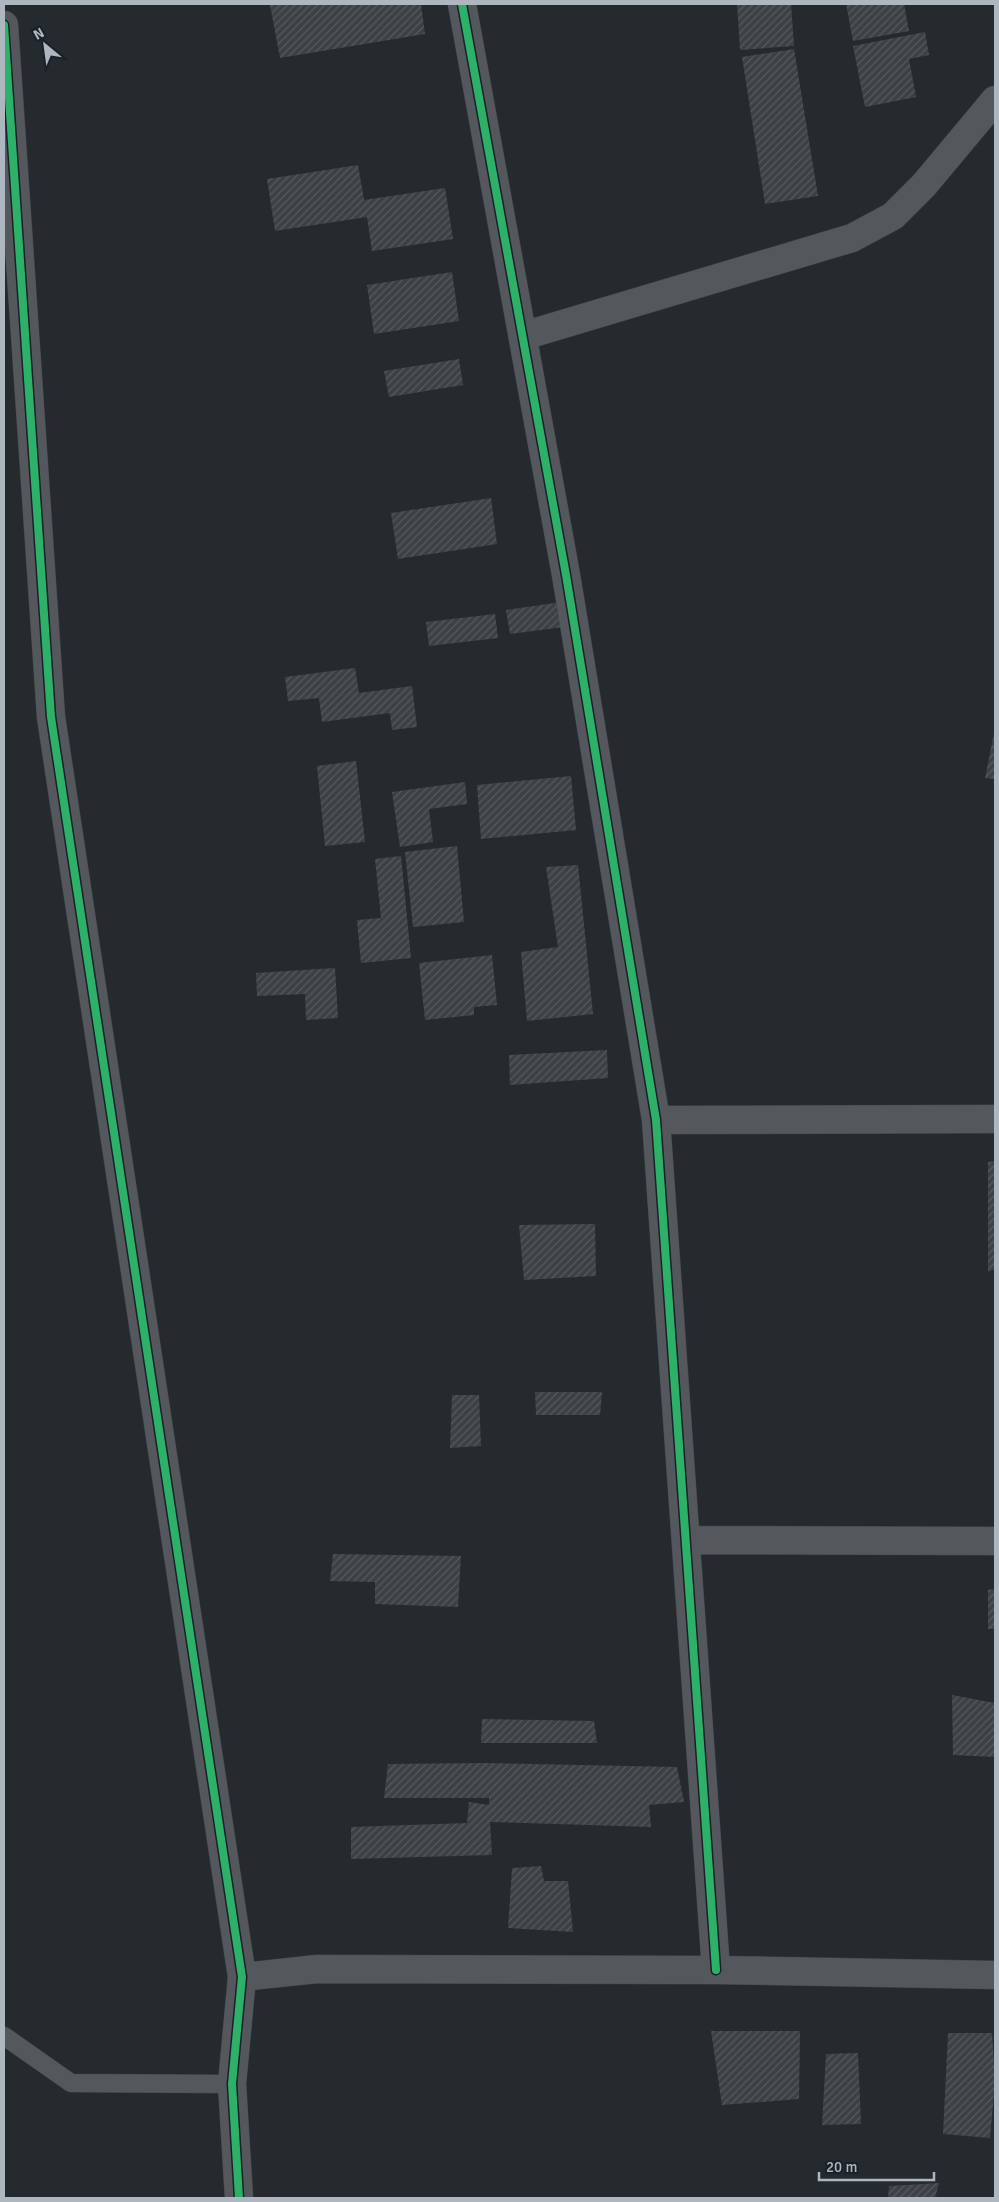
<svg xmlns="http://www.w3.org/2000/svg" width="999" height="2202" font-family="Signika,sans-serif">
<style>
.building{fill:url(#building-hatch)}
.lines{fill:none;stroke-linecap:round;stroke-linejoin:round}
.lane-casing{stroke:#424649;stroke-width:19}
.street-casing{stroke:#424649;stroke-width:29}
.lane{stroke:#54585d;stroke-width:18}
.street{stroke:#54585d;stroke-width:28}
.cycleway-casing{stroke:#1a2128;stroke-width:11}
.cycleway{stroke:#2db169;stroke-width:8}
</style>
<defs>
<pattern id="building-hatch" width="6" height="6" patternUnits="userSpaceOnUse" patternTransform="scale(1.25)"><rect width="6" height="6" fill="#3d4145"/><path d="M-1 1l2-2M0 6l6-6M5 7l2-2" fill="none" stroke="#565a5e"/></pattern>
</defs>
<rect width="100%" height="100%" fill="#252a2e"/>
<path class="building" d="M277,4H421L425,34L280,58L270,5Z
M737,4H791L794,46L740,50Z
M846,4H904L909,31L853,41Z
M925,32L929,55L909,59L916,97L865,107L853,46Z
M794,49L818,196L765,204L742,57Z
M358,165L364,200L445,188L453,239L372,251L367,217L275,231L267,179Z
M452,272L459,321L374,334L367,285Z
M459,359L463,385L389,397L384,371Z
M491,498L497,544L398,559L391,513Z
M561,602L564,627L510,634L506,610Z
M495,614L498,638L429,646L426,622Z
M355,668L359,693L412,686L417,727L392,730L390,713L322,722L319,698L288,701L285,677Z
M994,733H995V779L985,778Z
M356,761L365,842L325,846L317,766Z
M571,776L576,830L481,839L477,785Z
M465,782L467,804L429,809L433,842L400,847L392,792Z
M457,846L464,922L413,927L405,852Z
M401,856L411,958L361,963L357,920L381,918L375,859Z
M578,865L593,1014L527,1021L521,952L558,947L546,867Z
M492,955L497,1005L474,1007V1015L425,1020L419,963Z
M335,968L338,1018L306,1020L305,994L257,996L256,973Z
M607,1050L608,1078L510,1085L509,1055Z
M995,1161V1269L988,1272V1162Z
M595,1224L596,1276L524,1280L519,1225Z
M535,1392H602L600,1415H536Z
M452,1395H479L481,1446L450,1448Z
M333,1554L461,1556L458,1607L375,1604V1582L330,1581Z
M995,1589V1629H988V1590Z
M952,1695L995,1703V1757L953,1755Z
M482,1719L594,1721L597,1743H481Z
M486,1763L677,1767L684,1802L649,1805L651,1827L490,1822L492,1855L351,1859V1827L467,1823L469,1802L489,1805V1798H384L388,1764Z
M541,1866L544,1881H568L573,1932L508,1928L512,1868Z
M711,2031H800L799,2099L722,2105Z
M948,2033H992L995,2081L990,2138L943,2134Z
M858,2053L861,2124L822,2125L826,2054Z
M939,2183L935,2198H888L889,2186Z"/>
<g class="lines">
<defs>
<path id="lane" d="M4,2036L71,2083L232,2084"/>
<path id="street" d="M462,4L566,575L656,1120L716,1970
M4,25L51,717L242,1977L232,2084L239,2198
M523,336L852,238L893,216L924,185L995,100
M656,1120L995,1119
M686,1540L995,1541
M242,1977L317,1969L716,1970L995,1975"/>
</defs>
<use href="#lane" class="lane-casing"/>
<use href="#street" class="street-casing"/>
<use href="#lane" class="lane"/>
<use href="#street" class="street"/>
<defs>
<path id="cycleway" d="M462,4L566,575L656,1120L716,1970
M4,25L51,717L242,1977L232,2084L239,2198"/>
</defs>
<use href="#cycleway" class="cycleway-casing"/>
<use href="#cycleway" class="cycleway"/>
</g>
<rect width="999" height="2202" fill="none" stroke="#aeb7c0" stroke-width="10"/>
<g transform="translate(45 45) rotate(331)" stroke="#1a2128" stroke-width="4" paint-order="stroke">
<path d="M0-4L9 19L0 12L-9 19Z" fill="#aeb7c0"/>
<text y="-8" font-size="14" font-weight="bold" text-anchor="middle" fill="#aeb7c0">N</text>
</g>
<path d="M819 2172v8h115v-8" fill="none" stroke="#aeb7c0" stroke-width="2.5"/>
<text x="826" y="2172" font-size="15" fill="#aeb7c0" stroke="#1a2128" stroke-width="4" paint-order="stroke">20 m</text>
</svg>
